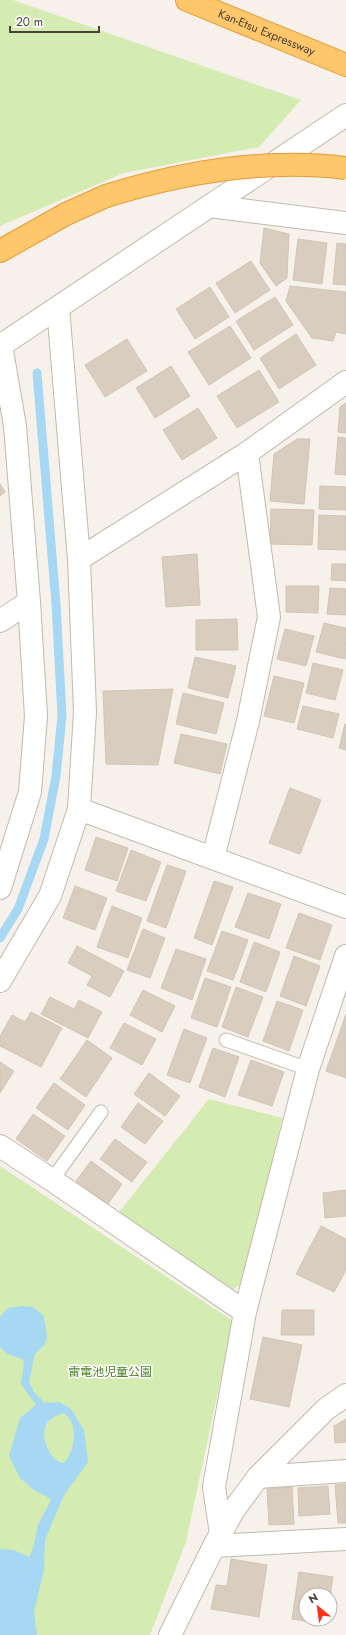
<svg xmlns="http://www.w3.org/2000/svg" width="346" height="1635" font-family="Jost,'Noto Sans JP',sans-serif">
<style>
.green{fill:#d4ebb2}
.water{fill:#a6d8f3;fill-rule:evenodd}
.lines{fill:none;stroke-linecap:round;stroke-linejoin:round}
.stream{stroke:#a6d8f3;stroke-width:9}
.building{fill:#d8cdbf;stroke:#d3c5b2}
.service-casing{stroke:#c2b9ac;stroke-width:15}
.minor-casing{stroke:#c2b9ac;stroke-width:24}
.tertiary-casing{stroke:#c2b9ac;stroke-width:24}
.motorway-casing{stroke:#e49b37;stroke-width:24}
.service{stroke:#fff;stroke-width:13}
.minor{stroke:#fff;stroke-width:22}
.tertiary{stroke:#fff;stroke-width:22}
.motorway{stroke:#ffc76c;stroke-width:22}
.motorway-bridge-casing{stroke:#e49b37;stroke-width:24;stroke-linecap:butt}
.motorway-bridge{stroke:#ffc76c;stroke-width:22}
.labels{text-anchor:middle;dominant-baseline:central;stroke-width:3;stroke-linejoin:round;paint-order:stroke}
.street-label{font-size:12px;fill:#4a4238;stroke:#fff}
.park-label{font-size:12px;fill:#4d8028;stroke:#fff}
</style>
<rect width="100%" height="100%" fill="#f6f2eb"/>
<path class="green" d="M0,0H13L301,100L259,147L124,173L0,226Z
M209,1099L282,1118L245,1282L232,1290L119,1212Z
M0,1166L233,1321L186,1542L150,1635H0Z"/>
<path class="water" d="M23,1306L33,1307L43,1315L45,1323L47,1337L45,1344L35,1354L29,1382L34,1392L45,1403L59,1402L71,1409L84,1430L88,1462L64,1495L45,1540L44,1570L34,1612L37,1635H0V1549L14,1550L29,1557C35,1547 35,1536 38,1525C42,1516 48,1508 51,1499L34,1490L20,1478L9,1456L20,1418L36,1405L21,1384L24,1364L23,1359C15,1357 5,1354 0,1347V1317L8,1308ZM64,1413C68,1417 72,1421 73,1426C76,1437 72,1455 64,1463C50,1461 40,1438 46,1425C49,1418 58,1415 64,1413Z"/>
<g class="lines">
<path class="stream" d="M0,938L18,909L44,839L56,776L62,716L56,604L37,373"/>
</g>
<path class="building" d="M264,228L289,234L287,278L276,286L260,263Z
M298,239L327,243L322,284L293,280Z
M337,243L346,244V285L333,284Z
M251,261L270,290L235,313L216,283Z
M290,286L346,292V334L336,332L333,341L312,338L286,301Z
M210,287L229,317L195,339L176,309Z
M275,297L293,325L254,350L236,321Z
M230,326L251,358L209,385L188,352Z
M296,334L316,365L279,389L260,358Z
M127,339L147,371L105,397L85,365Z
M171,366L190,396L155,418L136,388Z
M259,370L279,402L237,428L217,396Z
M346,403V433L338,432L340,407Z
M198,408L217,438L182,460L163,430Z
M338,437L346,438V475L335,474Z
M297,439H310L304,504L270,501L274,454Z
M0,484L5,492L0,496Z
M320,486L346,487V510L319,509Z
M271,509L314,510L312,545L270,544Z
M319,515L346,516V550L318,549Z
M197,554L200,605L166,607L162,557Z
M332,564H346V581L331,580Z
M286,586H319L318,613L286,612Z
M330,588L346,589V615L327,614Z
M237,619L238,650H196V620Z
M324,623L346,628L345,659L316,652Z
M285,629L314,636L306,666L277,659Z
M195,657L236,666L228,698L188,688Z
M313,663L343,670L335,700L306,693Z
M274,676L304,683L294,723L264,716Z
M173,689L158,765L106,764L103,691Z
M183,693L224,703L216,734L176,724Z
M303,706L339,714L333,738L297,729Z
M345,724H346V750L339,748Z
M181,734L227,744L220,774L174,763Z
M290,788L321,800L300,854L269,843Z
M96,837L128,848L117,881L85,870Z
M131,850L161,862L146,901L116,891Z
M167,865L186,871L166,928L147,921Z
M214,881L233,887L212,945L194,938Z
M75,886L107,898L95,930L63,918Z
M248,893L281,904L269,939L235,927Z
M112,906L142,918L128,958L97,947Z
M299,913L332,925L320,960L286,948Z
M143,929L165,938L150,978L127,970Z
M222,931L248,940L233,980L207,971Z
M254,942L280,952L266,992L240,982Z
M77,946L124,971L110,997L87,985L92,976L68,963Z
M176,949L206,959L192,1000L161,988Z
M294,956L320,966L306,1006L280,996Z
M205,978L231,987L217,1027L191,1018Z
M236,987L263,997L248,1037L222,1027Z
M143,990L175,1006L162,1032L130,1015Z
M50,997L74,1009L79,1000L102,1012L88,1038L41,1014Z
M277,1001L303,1010L289,1051L263,1041Z
M31,1012L62,1028L41,1067L0,1046V1036L12,1015L25,1022Z
M346,1014V1078L326,1071Z
M124,1023L156,1039L142,1065L110,1048Z
M184,1029L207,1038L190,1083L167,1075Z
M87,1040L112,1058L86,1097L60,1079Z
M213,1048L239,1057L225,1097L199,1087Z
M251,1060L284,1072L272,1106L238,1095Z
M0,1062L14,1071L0,1093Z
M149,1073L180,1096L165,1116L134,1094Z
M54,1083L85,1105L68,1130L36,1108Z
M138,1103L163,1121L145,1144L121,1127Z
M33,1114L65,1136L47,1161L16,1139Z
M115,1139L147,1162L132,1182L100,1159Z
M91,1161L122,1184L108,1204L76,1181Z
M346,1190V1216L325,1218L323,1193Z
M321,1226L346,1239V1270L334,1292L296,1274Z
M282,1310H314V1335H281Z
M263,1337L302,1345L289,1407L250,1399Z
M346,1419V1442L335,1443L334,1426Z
M346,1484V1523H338L335,1485Z
M328,1486L330,1514L299,1516L298,1488Z
M292,1487L294,1524L269,1525L267,1489Z
M231,1559L267,1565L259,1617L211,1609L216,1585L227,1586Z
M299,1572L333,1577L330,1596L306,1595V1619H326V1624L292,1619Z"/>
<g class="lines">
<defs>
<path id="service" d="M226,1040L308,1069
M52,1180L101,1112"/>
<path id="minor" d="M209,206L346,223
M79,559L247,453L346,382
M0,621L29,602
M79,809L346,907
M213,858L248,721L269,617L247,453
M0,888L30,792L36,716L29,602L15,426L1,345
M0,981L50,896L79,809L85,712L79,559L58,308
M0,1146L52,1180L245,1312
M258,1477L346,1471
M221,1534L214,1487L245,1312L308,1069L346,956
M214,1546L346,1539"/>
<path id="tertiary" d="M0,346L346,115
M170,1635L214,1546L233,1511L258,1477L326,1409L346,1395"/>
<g id="motorway">
<path id="s1" d="M187,0L346,65"/>
<path d="M0,251L66,214L106,196"/>
</g>
</defs>
<use href="#service" class="service-casing"/>
<use href="#minor" class="minor-casing"/>
<use href="#tertiary" class="tertiary-casing"/>
<use href="#motorway" class="motorway-casing"/>
<use href="#service" class="service"/>
<use href="#minor" class="minor"/>
<use href="#tertiary" class="tertiary"/>
<use href="#motorway" class="motorway"/>
<defs>
<path id="motorway-bridge" d="M106,196C183,172 265,158 346,168"/>
</defs>
<use href="#motorway-bridge" class="motorway-bridge-casing"/>
<use href="#motorway-bridge" class="motorway-bridge"/>
</g>
<g class="labels">
<g class="street-label">
<text stroke="none"><textPath href="#s1" startOffset="86">Kan-Etsu Expressway</textPath></text>
</g>
<g class="park-label">
<text x="110" y="1372">雷電池児童公園</text>
</g>
</g>
<g transform="translate(318 1607) rotate(331)"><circle r="19" fill="#ffffff" stroke="#b7b3af"/>
<path d="M0-3L7 15L0 10L-7 15Z" fill="#ff2f18"/>
<text y="-6" font-size="11" font-weight="bold" text-anchor="middle" fill="#4a4238">N</text>
</g>
<path d="M10 26v6h89v-6" fill="none" stroke="#4a4238" stroke-width="2"/>
<text x="16" y="26" font-size="12" fill="#4a4238" stroke="#ffffff" stroke-width="3" paint-order="stroke">20 m</text>
</svg>
